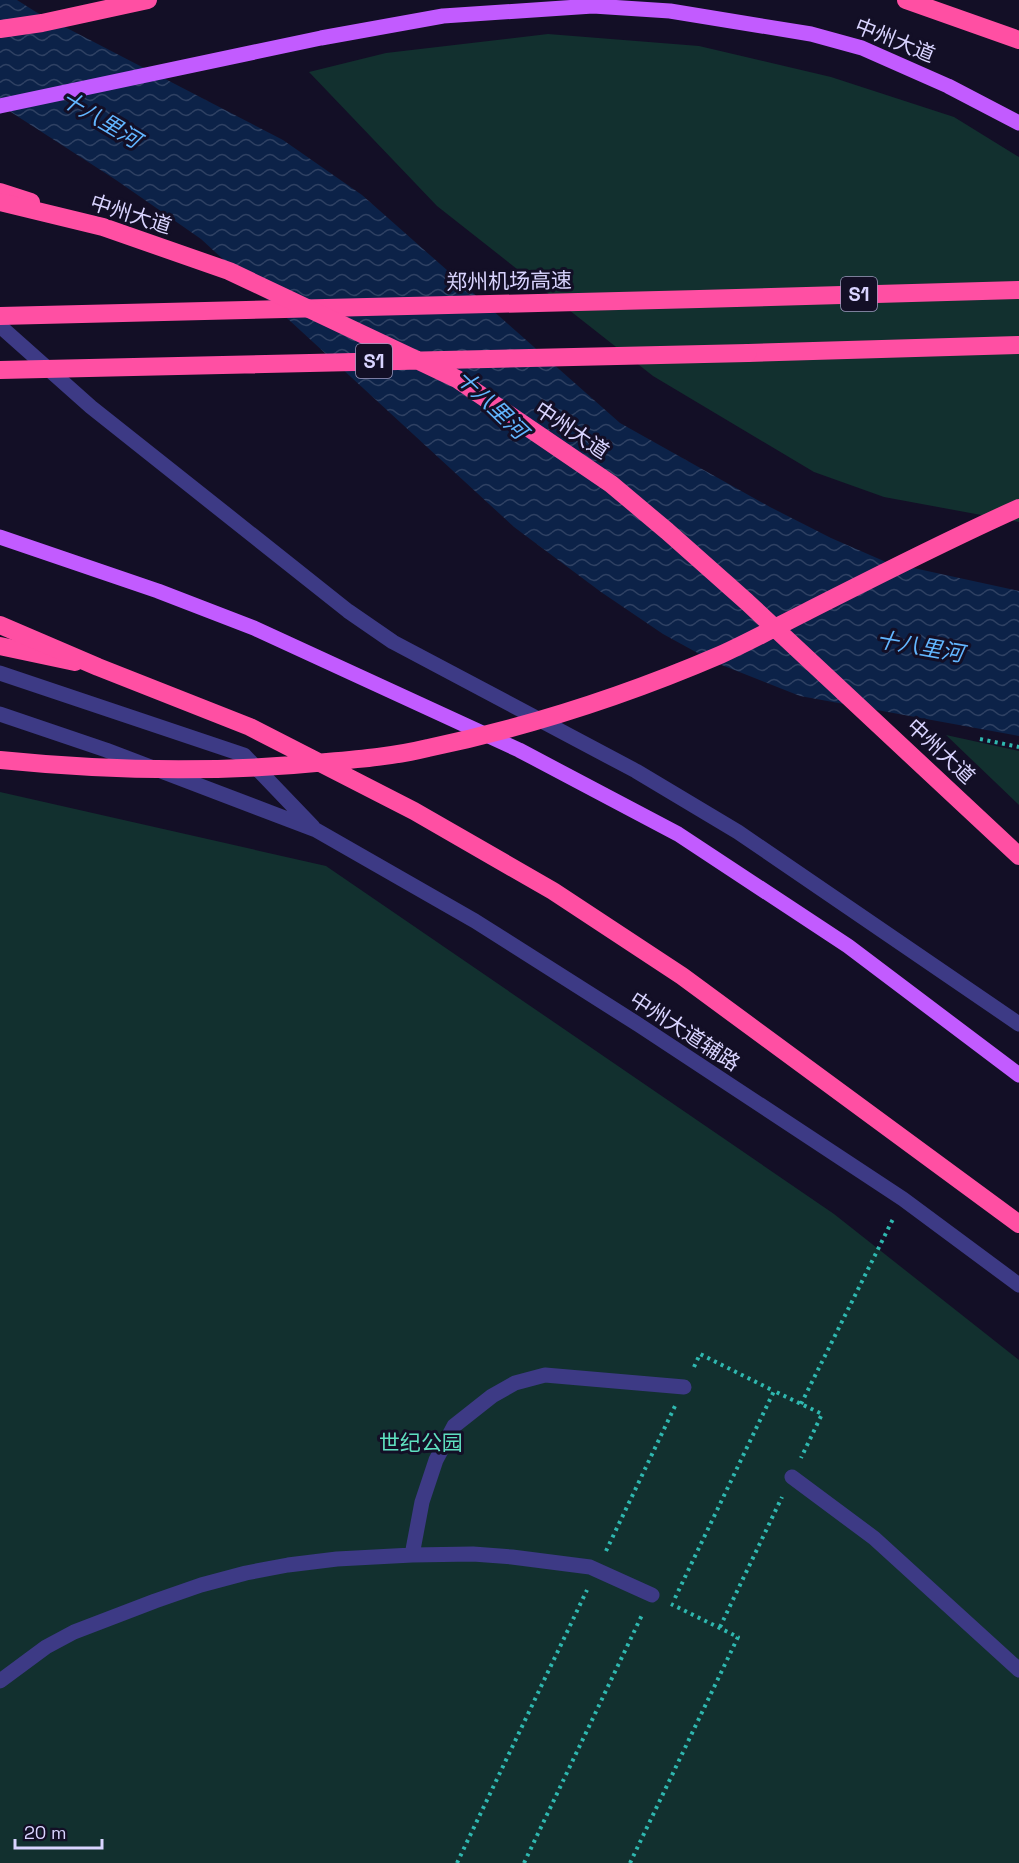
<svg xmlns="http://www.w3.org/2000/svg" width="1019" height="1863" font-family="'Space Grotesk','Noto Sans SC',sans-serif">
<style>
.green{fill:#12302f}
.water{fill:url(#water-waves)}
.lines{fill:none;stroke-linecap:round;stroke-linejoin:round}
.path{stroke:#2fb8b0;stroke-width:4;stroke-dasharray:3 4.5;stroke-linecap:butt}
.minor{stroke:#3d3a85;stroke-width:15}
.major{stroke:#c25bff;stroke-width:15}
.highway{stroke:#ff4fa3;stroke-width:18}
.highway-bridge{stroke:#ff4fa3;stroke-width:18}
.labels{text-anchor:middle;dominant-baseline:central;stroke-width:6;stroke-linejoin:round;paint-order:stroke}
.shield{fill:#130f26;stroke:#9e99be;stroke-width:1.5}
.shield-label{font-size:20px;font-weight:bold;fill:#d9d4ff}
.street-label{font-size:21px;fill:#d9d4ff;stroke:#130f26}
.park-label{font-size:21px;fill:#5fe0c0;stroke:#130f26}
.water-label{font-size:22px;font-style:italic;fill:#62b6ff;stroke:#130f26}
</style>
<defs>
<pattern id="water-waves" width="16" height="10" patternUnits="userSpaceOnUse" patternTransform="scale(1.5)"><rect width="16" height="10" fill="#0c2248"/><path d="M0 5q4-4 8 0t8 0" fill="none" stroke="#2f4163"/></pattern>
</defs>
<rect width="100%" height="100%" fill="#130f26"/>
<path class="green" d="M548,34L699,46L831,77L954,117L1019,157V522L884,497L814,472L653,376L437,206L309,72L386,53Z
M946,735L1019,751V805Z
M0,792L326,866L834,1214L1019,1360V1863H0Z"/>
<path class="water" d="M0,0H17L36,12L283,140L362,195L620,423L770,507L831,538L886,562L1019,591V736L800,696L714,662L663,634L601,592L514,527L201,239L116,180L0,105Z"/>
<g class="lines">
<path class="path" d="M980,739L1019,747
M694,1367L700,1354L774,1391
M801,1404L893,1219
M606,1551L675,1406
M675,1598L774,1391L822,1414L801,1458
M720,1627L782,1497
M457,1863L587,1590
M524,1863L642,1615
M630,1863L738,1637L671,1604"/>
<path class="minor" d="M0,326L91,407L348,611L393,642L636,771L738,832L1019,1024
M0,673L244,755L313,827
M0,714L106,750L316,830L475,921L639,1025L903,1199L1019,1285
M792,1477L874,1538L1019,1670
M412,1555L422,1502L436,1460L454,1426L492,1396L515,1383L545,1375L684,1387
M0,1681L46,1647L74,1632L155,1601L201,1585L246,1573L288,1565L337,1559L412,1555L473,1554L512,1557L590,1567L652,1595"/>
<path class="major" d="M0,106L321,38L443,16L593,6L670,11L811,34L862,48L948,86L1019,123
M0,537L158,591L254,628L519,750L678,834L848,946L1019,1075"/>
<path class="highway" d="M906,0L1019,40
M0,29L42,23L148,0
M0,192L31,202
M0,316L699,299L1019,290
M748,353L1019,345
M0,646L75,662"/>
<path class="highway-bridge" d="M0,202L103,227L229,271L457,379L611,484L667,531L747,602L1019,856
M0,370L748,353
M0,625L98,667L250,727L414,811L553,891L682,976L1019,1224
M0,760C109,771 219,773 327,762C361,759 395,756 428,748C528,727 627,695 720,655C749,642 778,626 806,612C877,576 947,540 1019,508"/>
</g>
<g class="labels">
<g class="shield">
<rect x="841" y="277" width="36" height="34" rx="4.5"/>
<rect x="356" y="344" width="36" height="34" rx="4.5"/>
</g>
<g class="shield-label">
<text x="859" y="294">S1</text>
<text x="374" y="361">S1</text>
</g>
<g class="street-label">
<text transform="translate(895 40) rotate(22)">中州大道</text>
<text transform="translate(131 214) rotate(18)">中州大道</text>
<text transform="translate(509 281) rotate(-1)">郑州机场高速</text>
<text transform="translate(572 430) rotate(34)">中州大道</text>
<text transform="translate(941 751) rotate(43)">中州大道</text>
<text transform="translate(685 1031) rotate(33)">中州大道辅路</text>
</g>
<g class="park-label">
<text x="421" y="1442">世纪公园</text>
</g>
<g class="water-label">
<text transform="translate(101 119) rotate(31)">十八里河</text>
<text transform="translate(492 404) rotate(44)">十八里河</text>
<text transform="translate(920 646) rotate(10)">十八里河</text>
</g>
</g>
<path d="M15 1839v9h87v-9" fill="none" stroke="#d9d4ff" stroke-width="3"/>
<text x="24" y="1839" font-size="18" fill="#d9d4ff" stroke="#130f26" stroke-width="4.5" paint-order="stroke">20 m</text>
</svg>
